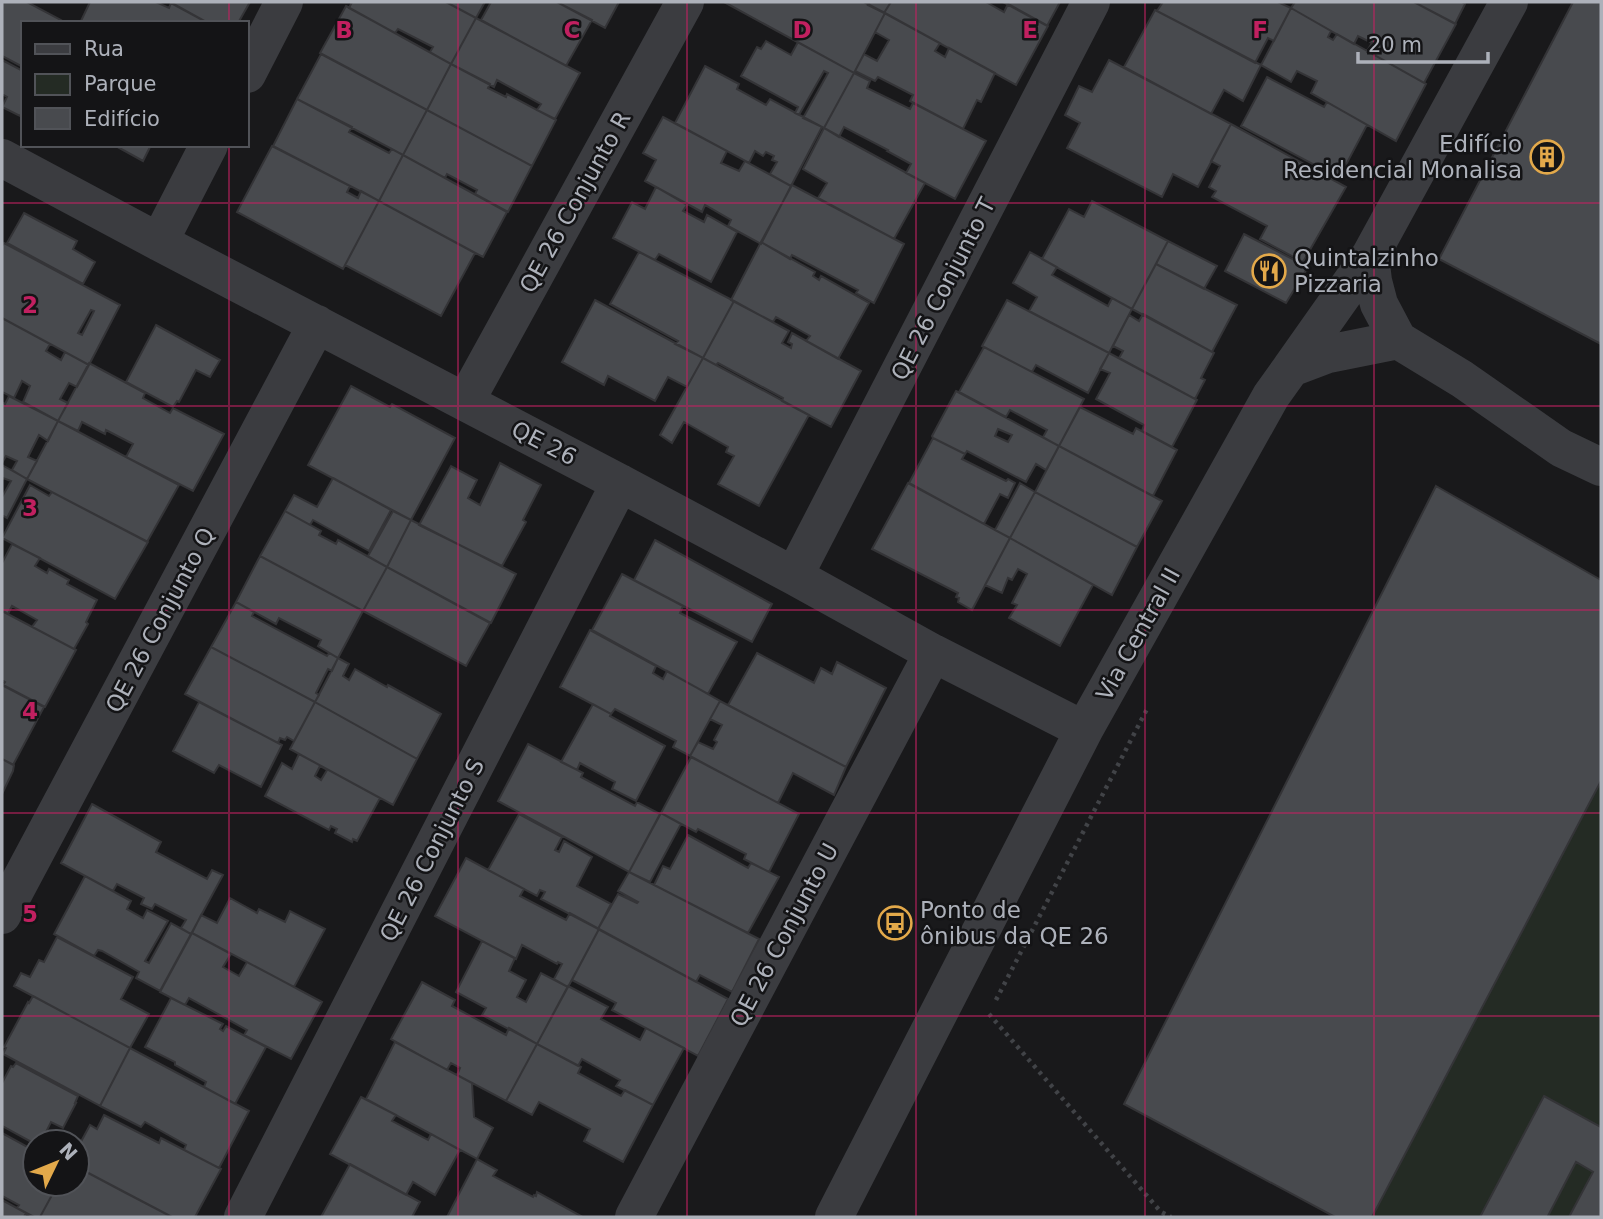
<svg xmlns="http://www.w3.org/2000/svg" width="1603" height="1219" font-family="'DejaVu Sans',sans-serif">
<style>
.green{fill:#242b24}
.building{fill:#484a4e;stroke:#343437;stroke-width:2;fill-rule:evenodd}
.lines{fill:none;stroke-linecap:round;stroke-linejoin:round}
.path{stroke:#414347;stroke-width:4.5;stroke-dasharray:3.5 5;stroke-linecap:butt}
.minor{stroke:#3b3c40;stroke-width:38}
.grid{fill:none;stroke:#c12060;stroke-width:2;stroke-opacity:0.55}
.labels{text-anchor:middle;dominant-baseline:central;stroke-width:5;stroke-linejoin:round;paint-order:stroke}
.poi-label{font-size:23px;fill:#adb1ba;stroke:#141416;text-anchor:start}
.street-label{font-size:23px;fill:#adb1ba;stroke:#141416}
.grid-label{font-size:23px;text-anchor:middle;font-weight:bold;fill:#c12060;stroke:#141416;stroke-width:5;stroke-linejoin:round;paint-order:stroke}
</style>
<rect width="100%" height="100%" fill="#19191b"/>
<path class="green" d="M1601,781V1217H1372Z"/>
<path class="building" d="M2,2H27L61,20L59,23H23V67L2,56Z
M90,2H156L169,8L171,3L208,23H80Z
M170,2H250L238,23H208Z
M352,2H446L476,18L451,64L430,52L433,47L398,29L395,33L349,8Z
M446,2H485L476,18Z
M491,2H557L592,20L566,66L481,20Z
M557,2H619L605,28Z
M724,2H864L885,13L854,73Z
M870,2H891L884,13L868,5Z
M891,2H986L1004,12L1008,4L1048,26L1016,85L884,13Z
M1003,2H1060L1047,26Z
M1163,2H1278L1291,8L1274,41L1268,38L1255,63L1157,11Z
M1295,2H1414L1456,24L1424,83L1367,51L1372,43L1358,36L1354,44L1291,8Z
M1414,2H1462L1465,4L1455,24Z
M1573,2H1601V344L1439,259Z
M346,6L451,64L427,110L320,53Z
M1291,8L1331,31L1328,37L1333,40L1337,34L1426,84L1396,141L1311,93L1317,81L1297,71L1291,82L1261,65Z
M1155,10L1261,65L1243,101L1224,90L1211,114L1124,67Z
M885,13L940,43L935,51L945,57L949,48L995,73L981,102L977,100L963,129L910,101L913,95L878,77L875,81L855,71L864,54L877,61L889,40L875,32Z
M476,18L580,73L555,119L537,110L541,104L497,80L494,87L451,64Z
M766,41L791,55L798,42L854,73L824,128L803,118L828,73L824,71L799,115L795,113L798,107L741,76L757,47L761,49Z
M321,54L427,110L403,155L297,99Z
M2,60L23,71V111L20,116L2,107L7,97L2,94Z
M1109,60L1231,124L1198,187L1173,174L1162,197L1067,148L1080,123L1065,115L1079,86L1092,92Z
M451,64L490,84L488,88L506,97L507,94L556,120L532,166L427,110Z
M705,66L739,84L737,89L766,105L770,99L822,127L791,186L770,174L777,162L772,160L774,156L766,152L763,156L755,151L749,163L675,123Z
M854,73L870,81L867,88L910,109L913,103L986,141L955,199L906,173L911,164L887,151L888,150L844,127L839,137L824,128Z
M1267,77L1324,107L1327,102L1367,125L1339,178L1241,126Z
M297,99L352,127L349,132L389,153L392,149L403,155L379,201L273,146Z
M427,110L532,166L508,212L475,194L477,190L447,174L445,178L403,155Z
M663,117L727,151L721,163L739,171L745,161L791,186L761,244L728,226L731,220L705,205L702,212L645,181L656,160L643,153Z
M1231,124L1346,187L1303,262L1260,239L1267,226L1212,197L1216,191L1209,187L1220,166L1211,161Z
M824,128L925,183L894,239L818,198L827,183L803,169Z
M114,145H151L143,161Z
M272,146L350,186L347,192L358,198L361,191L379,201L343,269L237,212Z
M403,155L507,212L483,257L379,201Z
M792,185L904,244L874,303L856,293L858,290L792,255L790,259L761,242Z
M656,187L687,205L683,211L704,222L707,215L737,232L711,282L659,254L655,260L613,238L632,202L645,209Z
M379,201L475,253L441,316L345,265Z
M1092,201L1168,241L1132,309L1042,259L1069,209L1084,217Z
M24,213L77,241L73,249L95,262L83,284L7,243Z
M1244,234L1308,267L1286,303L1225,271Z
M1168,241L1217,266L1204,289L1156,264Z
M761,242L815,272L813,276L819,280L821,276L869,303L838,359L806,341L810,336L776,317L773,322L731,300Z
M4,243L120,305L89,365L2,318V246ZM91,310L94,311L82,335L78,333Z
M639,252L734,301L703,358L675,344L678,341L610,304Z
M1030,252L1057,267L1052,275L1108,306L1112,298L1132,309L1109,353L1029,311L1037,297L1013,283Z
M1156,264L1237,305L1212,352L1132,309Z
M595,300L703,358L687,387L668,377L655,401L608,376L604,385L562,362Z
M1007,300L1109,353L1088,393L1036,365L1032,372L982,346Z
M734,301L789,331L782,343L791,348L792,344L788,342L792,333L861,371L831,427L782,401L783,398L718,363L716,365L703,358Z
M1143,314L1214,353L1201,378L1205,380L1195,399L1119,358L1123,351L1113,346L1129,315L1139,321Z
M2,318L50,344L46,351L61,360L65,352L89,365L77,387L69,383L60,399L68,403L58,421L23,402L30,386L22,381L14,398L2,392Z
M156,325L220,360L210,377L196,370L179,402L177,401L173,407L126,382Z
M984,347L1084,399L1059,446L1043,437L1047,430L1010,410L1006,417L959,392Z
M1109,353L1197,400L1172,447L1142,431L1144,425L1096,399L1110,373L1100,369Z
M703,358L809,415L759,506L718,484L734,456L726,452L728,447L684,422L672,443L660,435Z
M89,363L145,393L143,398L170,413L173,408L224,434L193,491L126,457L133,444L106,430L105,434L82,422L78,431L58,421Z
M351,386L390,407L392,404L455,438L411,520L308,465Z
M956,391L1059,446L1046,470L1036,464L1026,482L967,451L965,454L933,438L932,436ZM998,429L1012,435L1008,442L995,436Z
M9,396L58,421L48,441L39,435L28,457L37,461L27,479L12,470L17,461L6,456L2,463V402L5,404Z
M1080,407L1133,434L1136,428L1177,450L1153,496L1059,446Z
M58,421L179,485L147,542L27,479Z
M933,438L965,454L962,459L1006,481L1008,479L1015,483L1008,498L1000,494L984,524L909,483Z
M1059,446L1162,501L1137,547L1035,492Z
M500,463L541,485L523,520L526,522L502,566L419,525L451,466L477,480L468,498L480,505Z
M2,465L27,479L7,518L2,515V497L11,481L3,478L2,480Z
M333,478L391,510L369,551L313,520L310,525L285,511L294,495L317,507Z
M908,483L1010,538L972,610L958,602L959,598L956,597L958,593L872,549Z
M1020,483L1035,492L1010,538L995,530Z
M30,485L49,496L52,492L148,542L115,599L2,538Z
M1436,486L1601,580V781L1372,1217H1335L1124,1104Z
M1035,492L1137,547L1112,595L1010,538Z
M285,511L321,531L319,535L336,544L338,540L387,567L363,611L260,556Z
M393,511L411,520L387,567L368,556Z
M411,520L516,574L491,623L387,567Z
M1010,538L1093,585L1060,646L1009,618L1017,605L1012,603L1027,574L1018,569L1012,580L1008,578L1002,593L985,585Z
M655,540L772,604L752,642L634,580Z
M12,544L40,558L35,566L47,573L49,569L69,580L67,584L97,600L86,622L88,624L74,649L32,627L37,620L12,606L8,614L2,610V563Z
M260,556L363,611L338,658L318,646L321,640L279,618L276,624L236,602Z
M387,567L490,623L466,666L363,611Z
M622,574L683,606L680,613L737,642L708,694L592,630Z
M236,602L254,612L252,616L327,656L329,653L338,658L332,671L328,669L316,693L319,695L315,702L211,647Z
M2,611L76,650L45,707L3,685L5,682L2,680Z
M590,630L656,666L653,673L663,679L667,671L720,701L690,756L673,747L676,741L615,709L611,714L560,687Z
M211,647L315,702L294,741L287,737L285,740L280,738L278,743L185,694Z
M757,653L814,683L821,668L832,674L837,662L886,688L846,767L728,705Z
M338,658L349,664L343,676L349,680L355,669L387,687L388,685L441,714L417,759L315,702Z
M2,685L44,707L13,765L2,759Z
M720,701L846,767L834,795L793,773L778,803L690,756L698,742L713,749L717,742L714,740L722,725L710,719Z
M199,702L282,745L261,787L219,765L214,773L173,751Z
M315,702L417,759L393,805L290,749Z
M593,704L611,714L610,716L665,746L636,801L612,789L615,782L580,763L577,770L561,762Z
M528,744L583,773L581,777L635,806L637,802L660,814L629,872L498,801Z
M299,754L380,798L357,841L353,839L352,842L335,833L337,829L331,826L329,830L265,796L282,763L292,769ZM320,766L327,770L321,780L315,776Z
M691,757L799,814L769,872L744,859L746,854L698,829L696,832L661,813Z
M2,759L14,765L13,771L2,794Z
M92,804L161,842L156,852L207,879L212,870L223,875L191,934L181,928L186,920L155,904L152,909L141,904L144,898L117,884L113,891L61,863Z
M661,813L681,824L650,882L629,872Z
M519,814L562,837L555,850L559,852L564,841L592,857L577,886L611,904L598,929L541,899L545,892L540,890L537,896L488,870Z
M688,835L748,868L751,863L779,877L748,933L654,885L663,866L670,869Z
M466,858L524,889L520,896L566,920L570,913L599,929L568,987L554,979L562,964L558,962L557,964L522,945L516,959L435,916Z
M629,872L759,939L732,992L700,975L696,982L598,929L618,894L637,903L638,902L618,891Z
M85,876L131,901L127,909L143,918L147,910L168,921L145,961L149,963L171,923L191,934L160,991L136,978L139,972L102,951L98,950L94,956L54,934Z
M230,898L257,913L259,909L285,922L290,911L325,929L294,987L192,933L201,915L217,923Z
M599,929L728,999L698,1056L612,1010L616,1003L572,980Z
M192,933L231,954L223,967L239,976L247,962L322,1002L291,1059L244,1035L247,1030L189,998L185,1005L160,992Z
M57,937L133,977L121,999L149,1014L130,1048L14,986L21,973L30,977L39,960L44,962Z
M482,941L515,958L509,971L526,980L517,997L526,1002L541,973L568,987L537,1044L482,1015L486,1008L456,992Z
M422,982L455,1000L452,1006L506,1035L509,1028L537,1044L506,1101L457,1075L460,1068L451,1063L447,1070L391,1039Z
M568,986L608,1007L601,1019L640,1040L646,1028L684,1048L653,1105L616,1086L620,1080L582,1059L578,1066L537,1044Z
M33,996L130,1048L100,1106L3,1054L6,1048L4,1047L28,1002L29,1003Z
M171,998L223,1024L220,1029L223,1031L226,1026L266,1047L235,1104L204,1087L206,1082L175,1065V1062L145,1047Z
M395,1042L472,1083L474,1117L493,1128L477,1159L366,1099Z
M537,1044L581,1067L578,1073L621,1096L625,1090L653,1105L623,1162L584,1141L590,1129L539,1102L532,1115L506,1101Z
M130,1048L249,1111L219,1168L184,1150L186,1145L145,1122L141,1127L100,1106Z
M16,1063L78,1096L75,1103H76L63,1128L51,1122L41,1142H35V1144L2,1126V1083L11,1066L13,1067Z
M1544,1096L1601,1127V1217H1569L1593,1172L1576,1162L1548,1216L1551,1217H1480Z
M361,1097L396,1115L392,1121L428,1140L431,1134L460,1150L435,1195L413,1182L406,1195L330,1154Z
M104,1115L159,1143L161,1138L221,1169L195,1217H172L77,1167V1149L90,1125L97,1129Z
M2,1133L35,1151V1184H58L40,1217H34L17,1208L19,1205L2,1196Z
M477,1159L497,1170L493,1176L533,1197L534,1195L536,1196L537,1192L581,1216L580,1217H447Z
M350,1164L420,1202L412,1217H321Z
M77,1167L124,1192L172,1217H40L58,1184H77Z
M2,1200L26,1213L24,1217H2Z"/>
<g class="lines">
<path class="path" d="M996,1000L1147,709
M989,1014L1161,1212L1171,1217"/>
<path class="minor" d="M247,74L284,2
M2,158L159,242L620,483L794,576L933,653L1084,730
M159,242L209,145
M1370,256L1373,281L1379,304L1398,340
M1291,368L1370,256L1509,2
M465,402L685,2
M794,576L1091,2
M2,915L317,324
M243,1217L620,483
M634,1217L933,653
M834,1217L1084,730L1271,396L1291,368L1328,354L1398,340L1462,379L1561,448L1601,467"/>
</g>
<path class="grid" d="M229,2V23M458,2V1217M687,2V1217M916,2V1217M1145,2V1217M1374,2V1217M229,145V1217M2,203H1601M2,406H1601M2,610H1601M2,813H1601M2,1016H1601"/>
<defs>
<symbol id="building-ring" viewBox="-11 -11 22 22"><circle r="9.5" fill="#141416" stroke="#e3a94a" stroke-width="1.5"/><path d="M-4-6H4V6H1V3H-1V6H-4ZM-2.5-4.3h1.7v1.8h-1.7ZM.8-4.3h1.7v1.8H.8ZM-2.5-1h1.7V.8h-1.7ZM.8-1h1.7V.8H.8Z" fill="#e3a94a"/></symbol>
<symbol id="restaurant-ring" viewBox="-11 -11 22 22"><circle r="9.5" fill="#141416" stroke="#e3a94a" stroke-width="1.5"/><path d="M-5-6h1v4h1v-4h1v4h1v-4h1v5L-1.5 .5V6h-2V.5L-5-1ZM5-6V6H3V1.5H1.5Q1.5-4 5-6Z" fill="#e3a94a"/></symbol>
<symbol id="bus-ring" viewBox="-11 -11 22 22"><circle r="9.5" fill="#141416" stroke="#e3a94a" stroke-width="1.5"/><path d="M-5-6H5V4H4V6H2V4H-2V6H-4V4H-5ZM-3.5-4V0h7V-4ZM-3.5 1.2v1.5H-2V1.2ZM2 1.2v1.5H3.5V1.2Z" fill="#e3a94a"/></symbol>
</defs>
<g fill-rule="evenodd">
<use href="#building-ring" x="1528" y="138" width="38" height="38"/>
<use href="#restaurant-ring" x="1250" y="252" width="38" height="38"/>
<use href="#bus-ring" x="876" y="904" width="38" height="38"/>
</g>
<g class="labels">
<g class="poi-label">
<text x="1522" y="144" text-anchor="end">Edifício<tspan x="1522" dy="26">Residencial Monalisa</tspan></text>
<text x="1294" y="258">Quintalzinho<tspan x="1294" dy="26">Pizzaria</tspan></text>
<text x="920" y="910">Ponto de<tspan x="920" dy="26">ônibus da QE 26</tspan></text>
</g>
<g class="street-label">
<text transform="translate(575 202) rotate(-61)">QE 26 Conjunto R</text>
<text transform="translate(943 289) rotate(-63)">QE 26 Conjunto T</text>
<text transform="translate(544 443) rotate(27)">QE 26</text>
<text transform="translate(160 620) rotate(-62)">QE 26 Conjunto Q</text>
<text transform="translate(1138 634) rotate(-61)">Via Central II</text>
<text transform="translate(432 850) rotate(-63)">QE 26 Conjunto S</text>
<text transform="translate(784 935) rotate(-62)">QE 26 Conjunto U</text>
</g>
</g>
<g class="grid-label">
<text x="344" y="38">B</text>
<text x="572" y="38">C</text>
<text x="802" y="38">D</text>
<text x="1030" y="38">E</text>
<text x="1260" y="38">F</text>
<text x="30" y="313">2</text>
<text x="30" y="516">3</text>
<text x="30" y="719">4</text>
<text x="30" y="922">5</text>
</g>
<rect width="1603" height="1219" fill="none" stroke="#adb1ba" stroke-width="7"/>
<rect x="21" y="21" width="228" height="126" fill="#141416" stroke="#515358" stroke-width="2"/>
<rect x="35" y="44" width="35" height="10" fill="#3b3c40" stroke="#515358" stroke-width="2"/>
<text x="84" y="56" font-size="21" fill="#adb1ba">Rua</text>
<rect x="35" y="74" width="35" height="21" fill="#242b24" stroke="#515358" stroke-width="2"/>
<text x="84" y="91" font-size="21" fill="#adb1ba">Parque</text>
<rect x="35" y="108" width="35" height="21" fill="#484a4e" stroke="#515358" stroke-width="2"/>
<text x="84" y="126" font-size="21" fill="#adb1ba">Edifício</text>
<g transform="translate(56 1163) rotate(47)"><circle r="33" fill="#141416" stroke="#515358" stroke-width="2"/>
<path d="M0-5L12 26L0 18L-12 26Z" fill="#e3a94a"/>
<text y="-10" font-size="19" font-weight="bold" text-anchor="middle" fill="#adb1ba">N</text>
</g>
<path d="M1358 52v10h130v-10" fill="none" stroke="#adb1ba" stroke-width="3.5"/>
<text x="1368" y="52" font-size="21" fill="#adb1ba" stroke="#141416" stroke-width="5" paint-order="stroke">20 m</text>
</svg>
